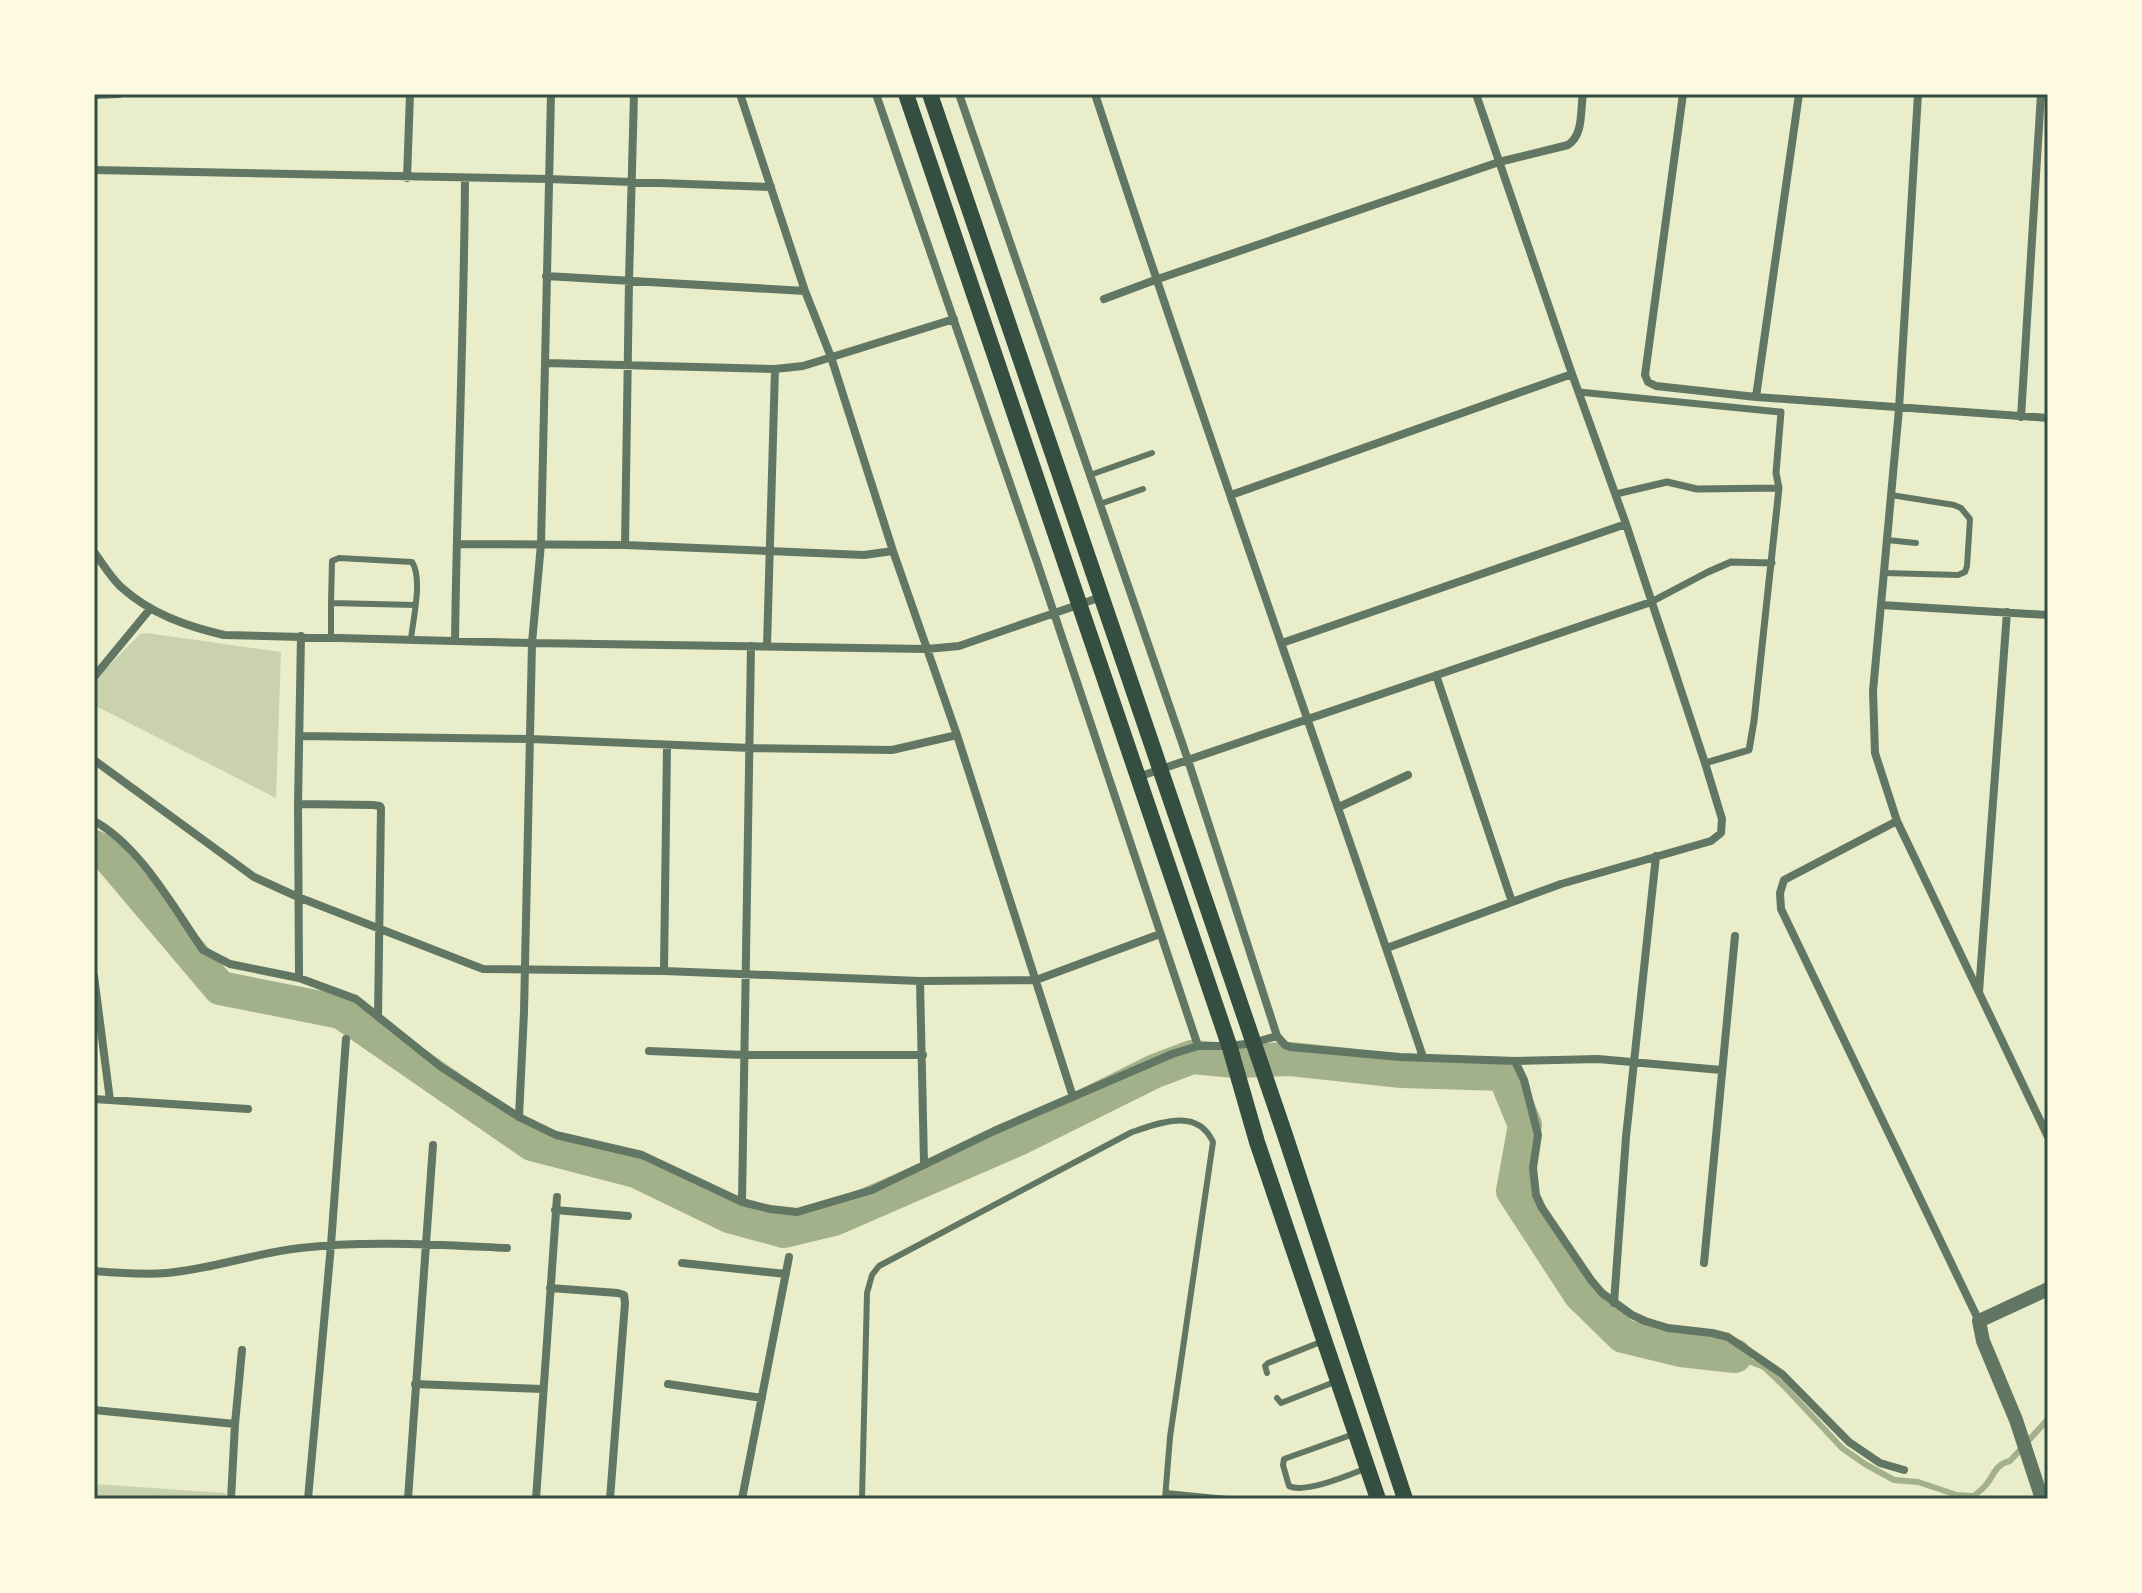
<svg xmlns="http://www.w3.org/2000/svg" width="2142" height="1593" font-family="Montserrat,sans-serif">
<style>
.green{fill:#cad2ad}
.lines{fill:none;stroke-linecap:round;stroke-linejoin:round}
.stream{stroke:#a3b18a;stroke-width:6}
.river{stroke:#a3b18a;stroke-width:34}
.service{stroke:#617663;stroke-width:6}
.pedestrian{stroke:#617663;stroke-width:7}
.minor{stroke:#617663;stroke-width:8}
.tertiary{stroke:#617663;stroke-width:14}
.secondary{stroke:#344e41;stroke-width:16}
.neatline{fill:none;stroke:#344e41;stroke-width:3}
</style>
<rect width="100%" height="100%" fill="#e9edc9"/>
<path class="green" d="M146,633L281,652L276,798L94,705V681L140,634Z
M94,1484L226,1493V1499H94Z"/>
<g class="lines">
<path class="stream" d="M1735,1356L1764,1367L1784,1386L1842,1448L1865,1464L1894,1480L1918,1482L1957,1495L1974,1496C1976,1494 1984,1488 1985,1486C1994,1476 1995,1464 2010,1461L2048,1419"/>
<path class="river" d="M94,847L105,852L220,988L341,1012L532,1144L636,1171L729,1216L784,1231L834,1219L1018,1139L1155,1071L1192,1057L1235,1061L1290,1059L1402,1071L1504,1074L1525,1125L1513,1191L1580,1294L1623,1336L1681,1350L1735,1356"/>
<path class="service" d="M1090,475L1152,453
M1100,504L1143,489
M1887,540L1916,543
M1884,573L1958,575L1965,572L1967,566L1970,519L1961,508L1954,505L1891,495
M331,637V603
M411,639C413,619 423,579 412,562L339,558L332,561L331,603L415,605
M1267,1373L1265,1366L1268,1363L1323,1341
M1277,1398L1281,1403L1337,1381
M1354,1434L1284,1459L1283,1465L1289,1486C1305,1494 1349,1475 1367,1468
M1166,1493L1227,1499
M862,1499L867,1293L872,1275L879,1266L1132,1132C1160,1123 1197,1107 1213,1142L1170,1437L1165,1499"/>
<path class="pedestrian" d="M1579,392L1781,412L1776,473L1779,488L1754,721L1749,750L1705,763
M1616,494L1667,482L1697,489L1779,488
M1651,602L1708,572L1731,562L1772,563"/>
<path class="minor" d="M740,94L805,291L831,357L893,551L957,735L1073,1097
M876,94L1038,565L1198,1046
M959,94L1188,760L1277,1036L1285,1045L1290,1047L1400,1057L1515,1061L1598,1059L1721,1070
M1095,94C1200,416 1315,736 1423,1057
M1683,94L1645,375L1648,382L1656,386L1756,397L2048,418
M1918,94L1899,409L1873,691L1875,753L1897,821L2048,1137
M94,95L119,94
M94,170L548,179L771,187
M407,178L410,94
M546,276L805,291
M1104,299L1155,280L1499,162L1568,145C1584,134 1580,111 1583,94
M545,363L775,369L803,366L954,319
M1756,397L1799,94
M2021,417L2041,94
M1231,495L1572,374
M457,544L625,545L864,555L893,551
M625,545L629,281L634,94
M94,552C103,564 111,578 121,587C151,614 186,626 224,635L532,643L927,649L959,646L1101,597
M1881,605L2048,615
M455,641C457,486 464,333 465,179
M1282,643L1626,524
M767,646L775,369
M1436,675L1512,902
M94,677L150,609
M300,736L531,739L751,748L892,750L957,735
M94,760L254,877L298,897L483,969L664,971L920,981L1036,980L1160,934
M1138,777L1651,602
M298,804L373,805L380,806L381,808L378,1016
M1339,807L1408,775
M94,821C139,845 174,908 203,950L230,964L299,978L356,999L441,1067L519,1117L556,1135L642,1155L742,1202L770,1209L797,1212L872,1190L994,1131L1172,1054L1198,1046H1230L1253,1043L1277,1036
M1897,821L1784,880L1780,893L1781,909L1979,1321
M1387,948L1561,884L1711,841L1721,833L1722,819L1705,763L1626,524L1572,374L1476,94
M664,971L667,745
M94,976L110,1100
M299,978L298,804L301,636
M920,981L924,1164
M1979,992L2007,612
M649,1051L745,1055H923
M1515,1061L1524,1080L1538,1135L1533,1168L1536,1195L1542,1208L1591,1280L1602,1293L1632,1315L1645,1321L1668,1328L1712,1333L1728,1337L1782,1374L1849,1442L1880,1463L1904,1470
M94,1099L248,1109
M519,1117L524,1012L532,643L541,544L551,94
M742,1202L751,646
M555,1210L628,1216
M682,1263L786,1274
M1704,1263L1735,936
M94,1271C118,1273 143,1275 167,1273C212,1269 255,1253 300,1248C367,1240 440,1245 507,1248
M550,1288L618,1293L624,1295L625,1303L610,1499
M1614,1303L1626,1137L1656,856
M415,1384L543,1389
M668,1384L762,1398
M94,1410L235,1424
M231,1499L235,1424L242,1350
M308,1499L331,1245L346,1039
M408,1499L433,1145
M536,1499L557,1197
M742,1499L789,1257"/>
<path class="tertiary" d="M2042,1499L2016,1420L1983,1341L1979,1321L2048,1289"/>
<path class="secondary" d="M906,94L1230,1048L1257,1142L1378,1499
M930,94L1284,1132L1405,1499"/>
</g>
<rect width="2142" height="1593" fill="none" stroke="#fefae0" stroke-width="192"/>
<rect x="96" y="96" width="1950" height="1401" class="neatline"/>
</svg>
